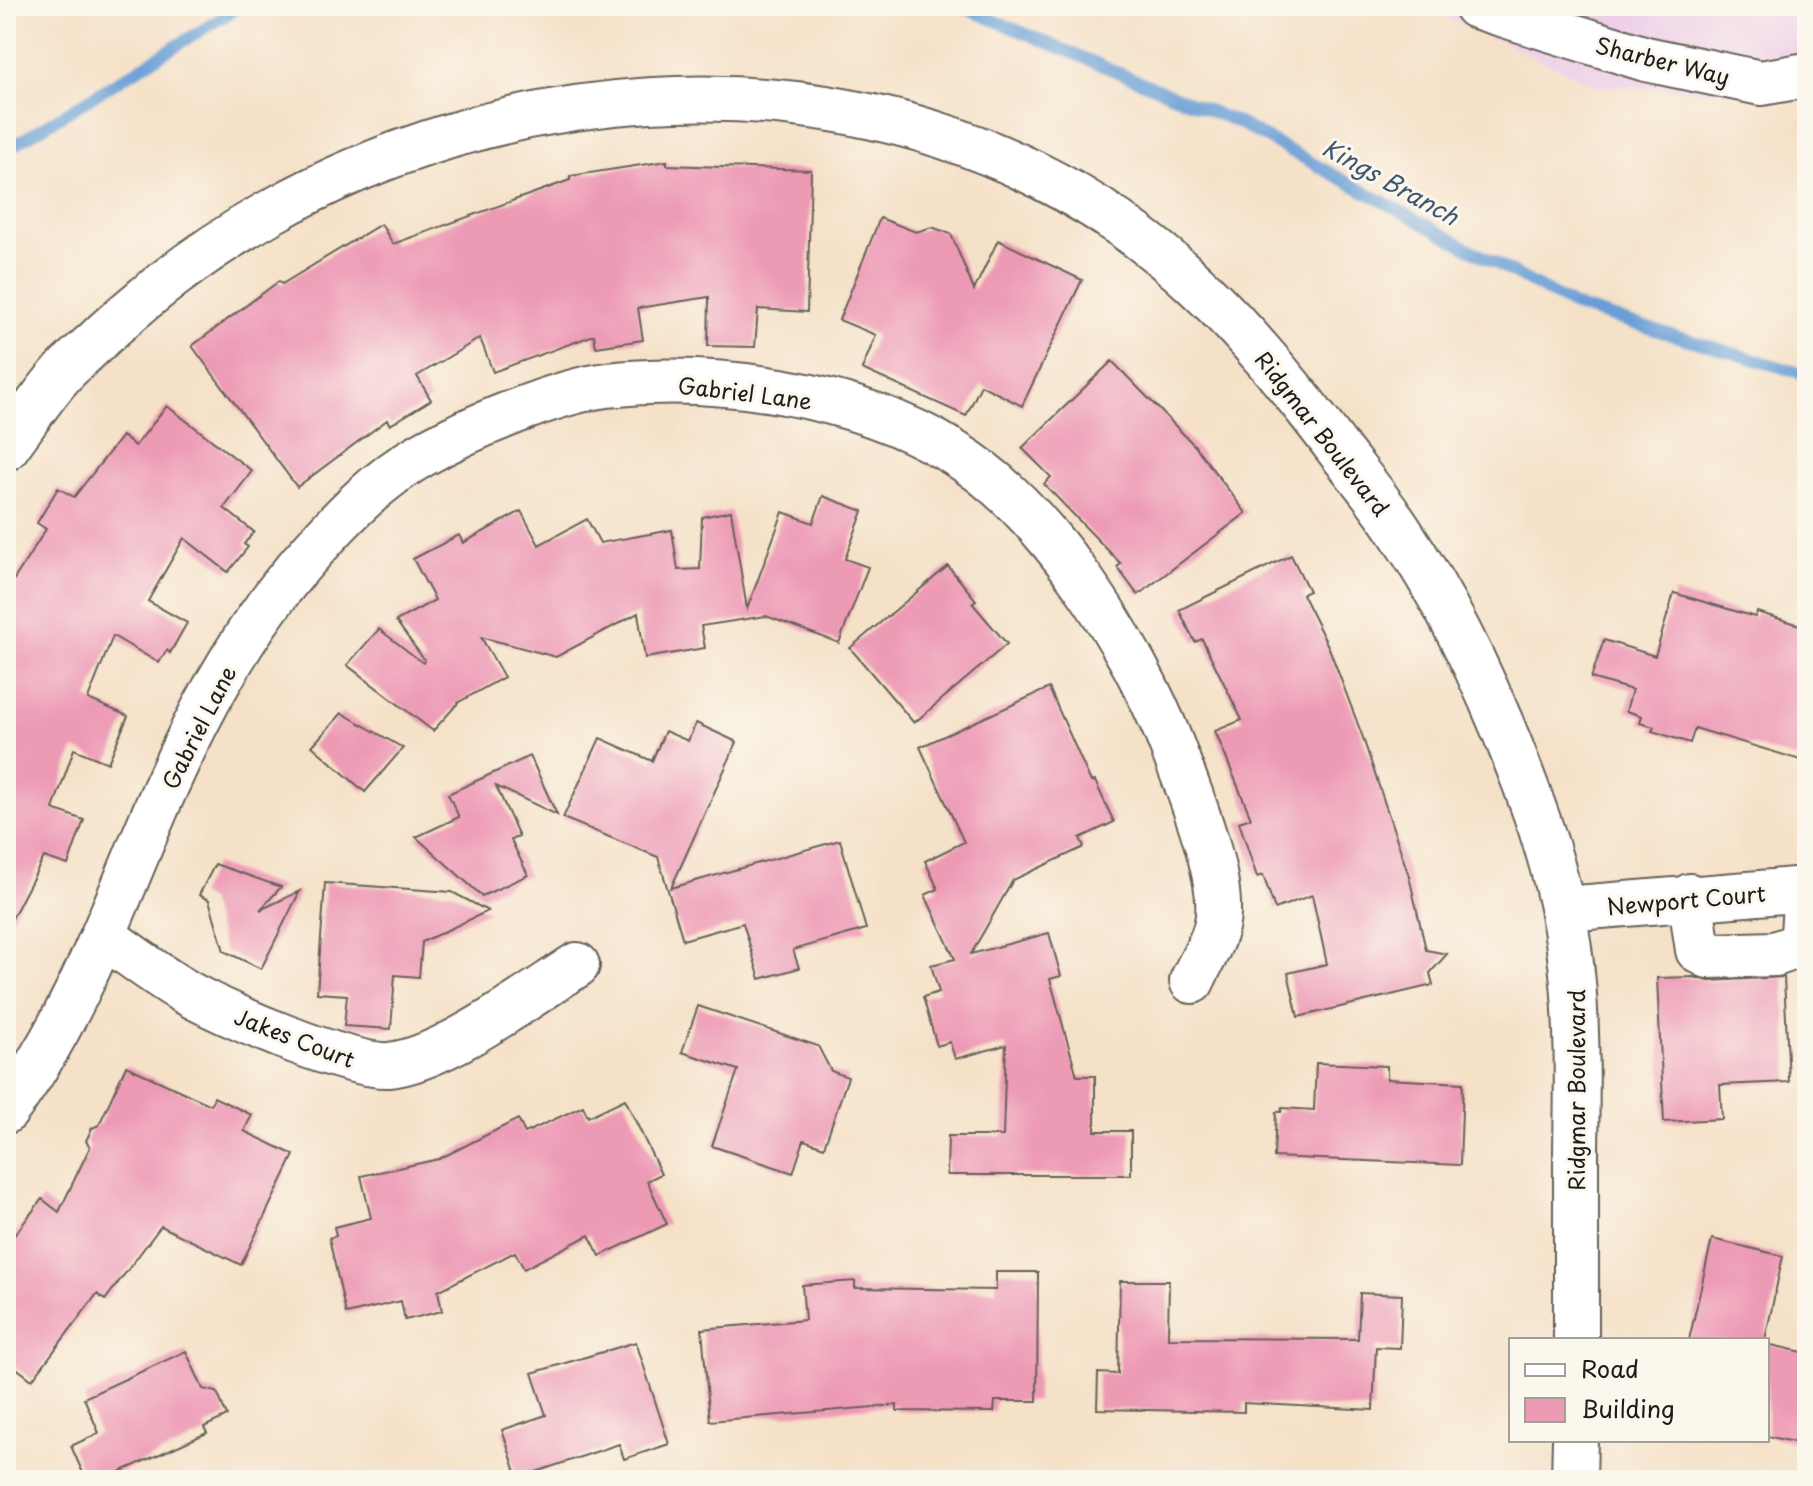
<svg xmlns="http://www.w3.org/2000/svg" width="1813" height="1486" font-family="'Playpen Sans',sans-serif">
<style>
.built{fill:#eed0e8}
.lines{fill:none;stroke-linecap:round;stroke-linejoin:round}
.stream{stroke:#679ed5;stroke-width:12}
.building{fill:#ed9ab5}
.minor-casing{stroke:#686158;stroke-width:48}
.minor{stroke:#fff;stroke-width:44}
.labels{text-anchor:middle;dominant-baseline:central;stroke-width:6;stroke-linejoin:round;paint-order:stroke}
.street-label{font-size:22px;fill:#1c1c1c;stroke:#fbf7ec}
.water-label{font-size:24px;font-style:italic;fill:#3e566f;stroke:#fbf7ec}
</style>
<rect width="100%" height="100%" fill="#fbf7ec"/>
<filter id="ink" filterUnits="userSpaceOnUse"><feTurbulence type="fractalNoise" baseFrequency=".0125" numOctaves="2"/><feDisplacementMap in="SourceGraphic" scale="16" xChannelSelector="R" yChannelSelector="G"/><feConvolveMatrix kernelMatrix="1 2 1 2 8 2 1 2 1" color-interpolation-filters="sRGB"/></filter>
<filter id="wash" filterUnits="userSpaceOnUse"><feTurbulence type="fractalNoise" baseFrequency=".006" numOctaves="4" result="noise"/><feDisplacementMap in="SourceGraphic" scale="32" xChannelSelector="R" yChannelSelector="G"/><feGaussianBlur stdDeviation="1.8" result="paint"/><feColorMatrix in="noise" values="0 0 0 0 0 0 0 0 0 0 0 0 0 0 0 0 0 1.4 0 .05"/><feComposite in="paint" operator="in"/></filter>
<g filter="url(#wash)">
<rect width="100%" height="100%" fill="#f5e1c8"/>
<path class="built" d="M1422,6H1807V96L1597,86Z"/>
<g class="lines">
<path class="stream" d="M960,6L1239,123L1574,306L1807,375
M6,150L241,6"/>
</g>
<g id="blocks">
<path class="building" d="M667,161V165L811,170L807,312L758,309L755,347L708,346L709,297L638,308L643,340L596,347L594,335L493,372L480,338L417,376L431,400L390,425L387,420L297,487L192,346L279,281L282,284L381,224L393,244L570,180V176Z
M880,218L916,232L932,227L951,234L974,290L998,240L1082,280L1022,406L981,385L966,416L862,369L876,335L839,320Z
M1112,361L1195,446L1246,513L1138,595L1117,567L1121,564L1044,484L1051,477L1022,448Z
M167,406L252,471L224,508L254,532L244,544L248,547L228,572L184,538L148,601L187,623L170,653L167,650L159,663L113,636L88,699L128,716L108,763L74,749L53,809L84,820L68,865L44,857L6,930V592L46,529L37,523L58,488L74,497L122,436L135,446Z
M823,496L863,511L845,559L868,567L839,643L766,616L701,626L705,648L645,658L638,613L556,657L481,637L504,677L459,702L433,731L347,665L379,629L423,663L425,661L396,621L435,600L413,559L459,535L463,543L521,511L539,545L587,519L600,543L672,530L678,570L700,569L702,517L731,511L747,609L783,512L813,523Z
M1291,555L1309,591L1302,594L1329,648L1362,735L1409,876L1426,950L1447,954L1430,973L1433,985L1298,1017L1288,973L1327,964L1312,895L1275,909L1263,875L1257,877L1239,822L1251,818L1215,731L1242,720L1202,639L1195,642L1179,610Z
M948,566L976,600L972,603L1007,644L914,723L850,648Z
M1674,593L1755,617L1757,612L1807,627V762L1695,728L1690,743L1652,731L1654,727L1640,723L1642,716L1626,711L1632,690L1591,678L1604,640L1655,656Z
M1049,688L1091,782L1095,781L1114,822L1080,838L1084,847L1013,880L971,954L1049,933L1061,976L1050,979L1077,1076H1095V1131H1131V1175H947L948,1136H1003L1006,1045L955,1059L950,1042L937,1046L923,997L939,992L931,965L955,959L925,895L938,889L925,861L964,842L920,747Z
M342,713L403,748L365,792L312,746Z
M696,723L737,742L671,888L840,840L866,929L793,950L799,968L760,979L743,923L683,940L658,857L563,818L600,738L652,761L665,731L688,741Z
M530,756L557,815L496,786L519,836L511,840L528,875L482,896L416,837L459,817L448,794Z
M215,864L281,887L260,910L300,891L261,969L224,951L209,900L199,895Z
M325,883L452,892L488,911L422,942L419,977L395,975L391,1029L344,1026L347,995L317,993Z
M1694,977L1709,981L1784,977L1789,1082L1720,1085L1722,1119L1664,1122L1657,978Z
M698,1006L818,1046L831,1071L848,1077L824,1147L804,1140L793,1173L712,1146L738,1070L682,1052Z
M1316,1063L1387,1066V1079L1463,1083L1460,1165L1274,1157L1276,1112H1281L1282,1108L1314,1110Z
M126,1066L211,1105L214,1097L252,1115L244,1131L294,1155L241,1265L161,1226L105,1300L97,1294L32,1380L6,1360V1246L42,1199L59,1212L90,1147L86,1141L92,1128L99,1125Z
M625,1099L661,1174L647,1181L667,1224L600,1256L589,1235L524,1269L515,1252L438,1291L442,1311L405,1320L401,1301L346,1314L329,1238L336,1236L334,1227L371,1218L361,1176L439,1159L518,1119L525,1133L583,1106L588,1117Z
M1712,1239L1783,1256L1765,1340H1689Z
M996,1272H1038L1037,1401H995L994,1412L897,1411V1405L710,1421L702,1329L805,1320L802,1285L855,1281V1288L996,1290Z
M1120,1281H1169L1168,1338L1358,1339L1360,1293L1402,1295L1400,1348L1376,1347L1373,1410L1244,1403V1412L1097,1409L1098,1373L1118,1374Z
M636,1342L669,1444L624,1459L619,1444L518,1478L502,1430L546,1415L532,1373Z
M1767,1344L1807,1353V1445L1767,1436Z
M186,1351L203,1389L217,1392L227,1416L204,1427L207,1433L102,1480H86L71,1446L99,1433L84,1398Z"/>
</g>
</g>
<g filter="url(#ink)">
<use href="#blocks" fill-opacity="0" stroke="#686158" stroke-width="2"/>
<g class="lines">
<defs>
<path id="minor" d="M1476,6L1646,59L1761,83L1807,75
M6,448C24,424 40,399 59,377C73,361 90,348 105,333C207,239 320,175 453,135C709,59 998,98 1198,287C1250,336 1295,392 1338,449C1359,476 1381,502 1399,530C1459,620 1505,724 1540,826C1579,941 1578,1031 1576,1150C1576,1214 1576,1277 1576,1340
M1690,896L1698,950L1708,956L1775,954L1797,946L1803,934L1806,889
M1565,909L1807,889
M103,936C130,954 156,975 184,991C221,1013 350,1068 389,1065C443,1060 530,995 577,965
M6,1111C69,1027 107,926 147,830C190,728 238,633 312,551C344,515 380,478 423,454C467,429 557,391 607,385C717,373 855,393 951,451C1046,507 1133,645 1172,746C1188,788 1228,884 1216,927C1212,945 1200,963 1192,981
M1574,1480L1575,1440"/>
</defs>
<use href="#minor" class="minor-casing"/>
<use href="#minor" class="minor"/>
</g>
</g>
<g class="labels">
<g class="street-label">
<text transform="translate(1663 60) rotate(14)">Sharber Way</text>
<text transform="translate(745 392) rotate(7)">Gabriel Lane</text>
<text transform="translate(1323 433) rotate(52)">Ridgmar Boulevard</text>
<text transform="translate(198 727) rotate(-63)">Gabriel Lane</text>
<text transform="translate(1686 899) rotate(-5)">Newport Court</text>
<text transform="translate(295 1037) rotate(21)">Jakes Court</text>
<text transform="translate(1575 1090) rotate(-90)">Ridgmar Boulevard</text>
</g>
<g class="water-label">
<text transform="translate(1391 181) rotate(29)">Kings Branch</text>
</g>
</g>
<rect width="1813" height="1486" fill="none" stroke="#fbf7ec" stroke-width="32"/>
<rect x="1509" y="1338" width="260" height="104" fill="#fbf7ec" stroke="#a29f99" stroke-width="2"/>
<rect x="1525" y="1364" width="40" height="12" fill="#ffffff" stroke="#a29f99" stroke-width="2"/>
<text x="1581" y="1378" font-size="24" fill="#1c1c1c">Road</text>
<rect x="1525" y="1398" width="40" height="24" fill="#ed9ab5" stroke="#a29f99" stroke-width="2"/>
<text x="1581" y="1418" font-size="24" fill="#1c1c1c">Building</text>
</svg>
